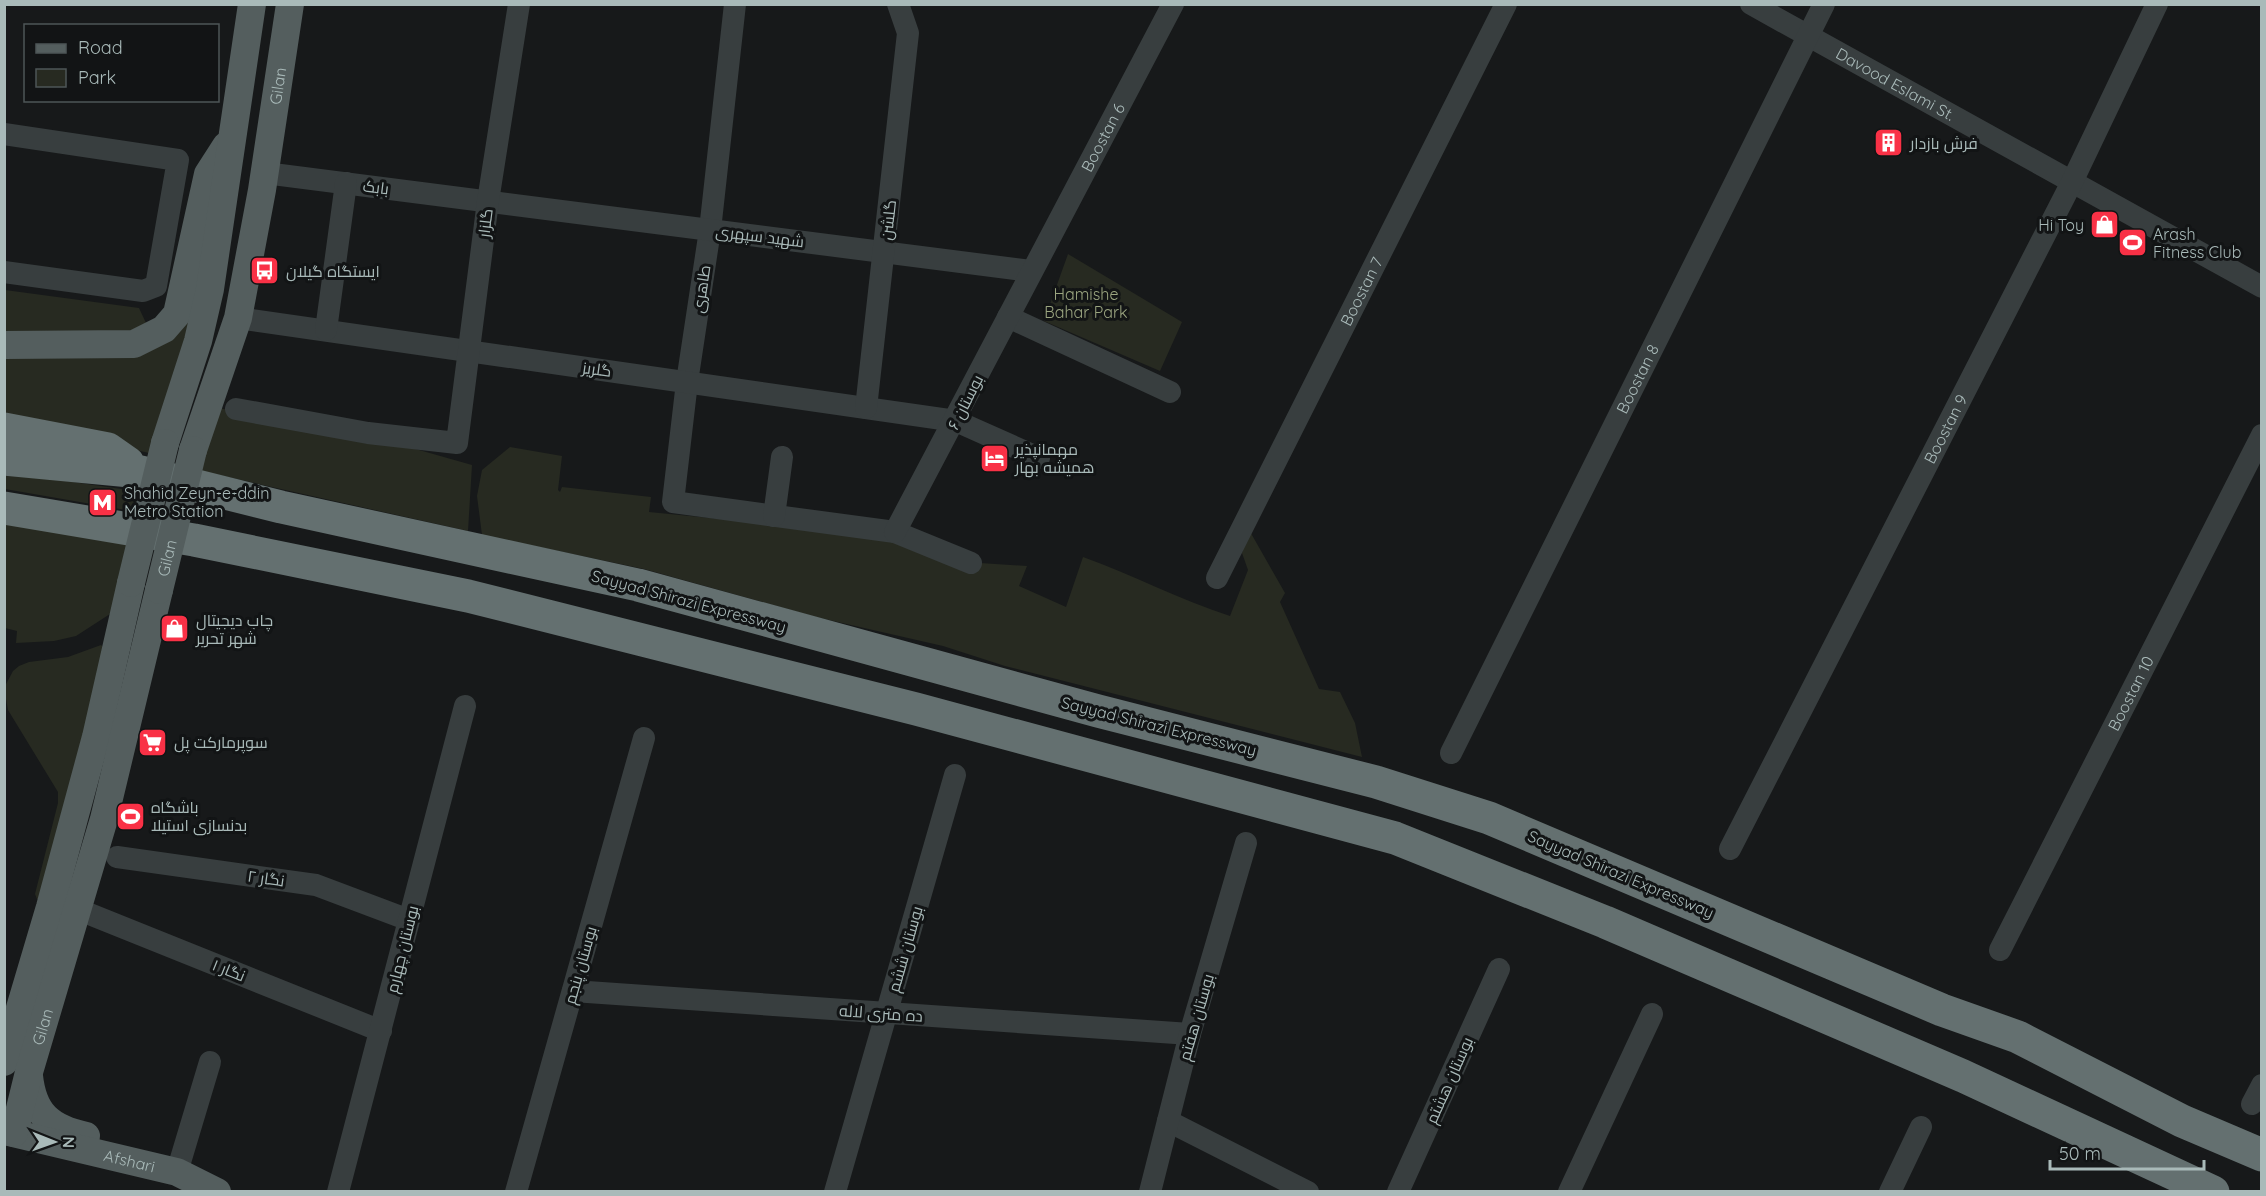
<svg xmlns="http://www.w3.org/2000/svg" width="2266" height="1196" font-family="Quicksand,Cairo,sans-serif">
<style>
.green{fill:#272a21}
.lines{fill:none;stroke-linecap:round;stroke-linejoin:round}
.minor{stroke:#383e3f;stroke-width:22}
.major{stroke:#545e5e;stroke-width:28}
.highway{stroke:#647070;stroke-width:33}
.major-bridge{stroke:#545e5e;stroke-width:28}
.labels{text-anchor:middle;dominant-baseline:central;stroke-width:6;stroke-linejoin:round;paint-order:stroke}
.street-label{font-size:16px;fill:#a9bab9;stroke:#121415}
.poi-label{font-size:16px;fill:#a9bab9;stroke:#121415;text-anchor:start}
.park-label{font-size:16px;fill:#9ba580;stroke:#121415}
</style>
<rect width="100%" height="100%" fill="#17191a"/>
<path class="green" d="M216,209L158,455L5,421V352L153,344Z
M1068,254L1182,322L1160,371L1044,321Z
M5,290L139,308L146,323L141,333L5,331Z
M219,408L412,448L472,465L468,531L201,471Z
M510,447L562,456L558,490L560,492L562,487L651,497L649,512L771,524L899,543L965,562L1027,566L1019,586L1066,607L1083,557C1133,575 1180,600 1230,616L1248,570L1242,553L1248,528L1285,593L1280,602L1319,689L1340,692L1355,723L1362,757L1005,666L943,646L816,617L644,569L482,535L477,496L482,470Z
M4,472L149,493L143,513L5,489Z
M4,523L137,544L110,614L76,636L54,641L16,643L17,631L5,628Z
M101,645L105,649L40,899H37L35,894L58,803V792L8,710L4,688L13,671L19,666L29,662L68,657Z"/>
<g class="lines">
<g class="minor">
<path d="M735,4L710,230L687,382L673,502L895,532L971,563"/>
<path id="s1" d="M1751,4L2262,287"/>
<path d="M4,134L178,160L156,286L143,291L4,272"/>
<path d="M265,173L1031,271"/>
<path d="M1008,317L1170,392"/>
<path d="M238,318L956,421L1039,458"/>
<path d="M326,330L346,183"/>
<path d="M866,408L908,33L898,4"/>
<path d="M236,409L368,433L457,443L488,201L519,4"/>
<path d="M774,516L782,457"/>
<path id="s2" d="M895,532L1173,4"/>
<path id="s3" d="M1217,578L1506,4"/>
<path id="s4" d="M1451,753L1824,4"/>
<path id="s5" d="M1730,849L2072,182L2157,4"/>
<path d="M117,857L316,885L409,920"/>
<path d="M77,909L381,1031"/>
<path id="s6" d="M2000,950L2262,435"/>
<path d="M573,991L1190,1034"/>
<path d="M2252,1104L2262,1085"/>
<path d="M1168,1121L1308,1192"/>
<path d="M177,1172L210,1062"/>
<path d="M338,1192L465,706"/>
<path d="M516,1192L644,738"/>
<path d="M835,1192L955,775"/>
<path d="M1150,1192L1190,1034L1246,843"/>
<path d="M1398,1192L1499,969"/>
<path d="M1569,1192L1652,1014"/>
<path d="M1890,1192L1921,1127"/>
</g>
<g class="major">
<path d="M4,345L134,344L164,329L177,314L208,174L226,146"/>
<path d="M165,443L198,341L210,289L252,4"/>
<path id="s7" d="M193,450L238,318L262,190L290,4"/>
<path d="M4,1062L50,907L96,737L131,583"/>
<path d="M29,1076C33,1113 49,1128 86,1136"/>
<path id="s8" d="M4,1131L177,1172L217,1192"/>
<path id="s9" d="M14,1133L29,1072L104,819L159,590"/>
</g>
<path class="highway" d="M4,429L108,449L128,463
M4,459L141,472L281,507L638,585L1098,711L1376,782L1489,818L1942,1010L2018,1037L2182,1121L2262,1155
M4,508L194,540L468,596L916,709L1395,838L1605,922L1963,1076L2213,1192"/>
<g class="major-bridge">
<path d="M131,583L165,443"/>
<path id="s10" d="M159,590L193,450"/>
</g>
</g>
<defs>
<symbol id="building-square" viewBox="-11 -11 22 22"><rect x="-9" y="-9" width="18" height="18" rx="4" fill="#f93146" stroke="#121415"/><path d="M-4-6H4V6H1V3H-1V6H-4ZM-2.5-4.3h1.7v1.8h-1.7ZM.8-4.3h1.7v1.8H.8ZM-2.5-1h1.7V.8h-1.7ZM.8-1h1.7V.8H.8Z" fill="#fff"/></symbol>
<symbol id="shop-square" viewBox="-11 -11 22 22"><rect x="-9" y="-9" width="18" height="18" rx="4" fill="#f93146" stroke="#121415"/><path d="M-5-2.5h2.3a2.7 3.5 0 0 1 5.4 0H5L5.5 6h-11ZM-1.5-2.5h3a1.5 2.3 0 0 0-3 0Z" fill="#fff"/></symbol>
<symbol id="stadium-square" viewBox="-11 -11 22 22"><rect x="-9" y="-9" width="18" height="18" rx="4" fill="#f93146" stroke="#121415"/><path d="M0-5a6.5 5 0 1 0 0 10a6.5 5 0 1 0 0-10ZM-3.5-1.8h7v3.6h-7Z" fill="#fff"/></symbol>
<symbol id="bus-square" viewBox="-11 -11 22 22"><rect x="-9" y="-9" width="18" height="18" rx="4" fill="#f93146" stroke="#121415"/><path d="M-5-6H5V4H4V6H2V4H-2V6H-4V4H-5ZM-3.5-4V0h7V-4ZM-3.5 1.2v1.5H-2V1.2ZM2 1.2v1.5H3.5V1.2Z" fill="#fff"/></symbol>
<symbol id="hotel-square" viewBox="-11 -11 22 22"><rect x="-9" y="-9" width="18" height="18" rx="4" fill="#f93146" stroke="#121415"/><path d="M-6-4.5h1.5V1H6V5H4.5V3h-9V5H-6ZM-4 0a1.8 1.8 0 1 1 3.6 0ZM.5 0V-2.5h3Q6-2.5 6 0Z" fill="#fff"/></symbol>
<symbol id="metro-square" viewBox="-11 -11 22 22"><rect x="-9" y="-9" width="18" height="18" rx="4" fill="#f93146" stroke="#121415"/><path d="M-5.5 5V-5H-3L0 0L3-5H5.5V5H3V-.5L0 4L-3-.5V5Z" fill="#fff"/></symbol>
<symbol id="supermarket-square" viewBox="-11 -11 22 22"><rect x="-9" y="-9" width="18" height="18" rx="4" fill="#f93146" stroke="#121415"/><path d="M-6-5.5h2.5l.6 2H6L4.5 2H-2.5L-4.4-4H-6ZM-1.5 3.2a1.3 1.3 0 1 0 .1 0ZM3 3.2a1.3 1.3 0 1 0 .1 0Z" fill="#fff"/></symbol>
</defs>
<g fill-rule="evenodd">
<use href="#building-square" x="1872" y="126" width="33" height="33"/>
<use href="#shop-square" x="2088" y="208" width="33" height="33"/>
<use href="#stadium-square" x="2116" y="226" width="33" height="33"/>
<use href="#bus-square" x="248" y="254" width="33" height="33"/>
<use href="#hotel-square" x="978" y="442" width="33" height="33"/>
<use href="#metro-square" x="86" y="486" width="33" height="33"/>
<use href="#shop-square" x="158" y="612" width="33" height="33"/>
<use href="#supermarket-square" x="136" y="726" width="33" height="33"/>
<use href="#stadium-square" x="114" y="800" width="33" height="33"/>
</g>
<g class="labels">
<g class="street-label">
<text stroke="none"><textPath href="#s1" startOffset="165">Davood Eslami St.</textPath></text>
<text stroke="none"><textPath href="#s7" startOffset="375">Gilan</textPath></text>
<text stroke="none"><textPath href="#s2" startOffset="446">Boostan 6</textPath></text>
<text transform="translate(376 187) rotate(7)">بابک</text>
<text transform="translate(888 220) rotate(-84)">گلشن</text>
<text transform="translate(485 223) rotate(-83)">گلزار</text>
<text transform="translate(760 236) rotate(7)">شهید سپهری</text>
<text transform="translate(701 289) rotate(-81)">طاهری</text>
<text stroke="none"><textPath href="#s3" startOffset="321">Boostan 7</textPath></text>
<text transform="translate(597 369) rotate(8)">گلریز</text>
<text stroke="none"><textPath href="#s4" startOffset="418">Boostan 8</textPath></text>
<text transform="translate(965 402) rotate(-63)">بوستان ۶</text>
<text stroke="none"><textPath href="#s5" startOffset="472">Boostan 9</textPath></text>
<text stroke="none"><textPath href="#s10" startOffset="33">Gilan</textPath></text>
<text transform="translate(689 601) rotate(15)">Sayyad Shirazi Expressway</text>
<text stroke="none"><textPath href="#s6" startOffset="288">Boostan 10</textPath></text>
<text transform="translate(1159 726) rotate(14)">Sayyad Shirazi Expressway</text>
<text transform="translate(1621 874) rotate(23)">Sayyad Shirazi Expressway</text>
<text transform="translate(266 878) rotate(8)">نگار ۲</text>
<text transform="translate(402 949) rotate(-76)">بوستان چهارم</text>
<text transform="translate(905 949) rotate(-74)">بوستان ششم</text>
<text transform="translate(580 965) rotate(-74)">بوستان پنجم</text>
<text transform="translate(229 970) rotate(22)">نگار ۱</text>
<text transform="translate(881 1013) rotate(4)">ده متری لاله</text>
<text transform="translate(1196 1017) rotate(-74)">بوستان هفتم</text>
<text stroke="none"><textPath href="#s9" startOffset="110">Gilan</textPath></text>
<text transform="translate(1449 1080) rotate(-66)">بوستان هشتم</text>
<text stroke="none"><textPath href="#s8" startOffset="129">Afshari</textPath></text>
</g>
<g class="poi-label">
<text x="1910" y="143">فرش بازدار</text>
<text x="2084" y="225" text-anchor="end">Hi Toy</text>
<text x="2153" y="234">Arash<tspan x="2153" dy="18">Fitness Club</tspan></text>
<text x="286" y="271">ایستگاه گیلان</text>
<text x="1015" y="449">مهمانپذیر<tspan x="1015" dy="18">همیشه بهار</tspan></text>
<text x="124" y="493">Shahid Zeyn-e-ddin<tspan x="124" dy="18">Metro Station</tspan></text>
<text x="196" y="620">چاپ دیجیتال<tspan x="196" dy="18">شهر تحریر</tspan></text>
<text x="174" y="742">سوپرمارکت پل</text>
<text x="151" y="807">باشگاه<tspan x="151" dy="18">بدنسازی استیلا</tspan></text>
</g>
<g class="park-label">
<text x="1086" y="294">Hamishe<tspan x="1086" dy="18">Bahar Park</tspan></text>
</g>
</g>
<rect width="2266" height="1196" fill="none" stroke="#a9bab9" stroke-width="12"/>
<rect x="24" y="24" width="195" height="78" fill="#121415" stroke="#4e5657" stroke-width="1.5"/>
<rect x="36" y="44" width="30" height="9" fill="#545e5e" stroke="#4e5657" stroke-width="1.5"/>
<text x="78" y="54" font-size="18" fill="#a9bab9">Road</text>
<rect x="36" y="69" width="30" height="18" fill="#272a21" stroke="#4e5657" stroke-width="1.5"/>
<text x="78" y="84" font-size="18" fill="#a9bab9">Park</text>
<g transform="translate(54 1142) rotate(91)" stroke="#121415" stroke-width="4.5" paint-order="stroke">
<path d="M0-4.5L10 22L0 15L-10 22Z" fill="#a9bab9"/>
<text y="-9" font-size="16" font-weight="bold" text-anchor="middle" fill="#a9bab9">N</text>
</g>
<path d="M2050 1160v9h154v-9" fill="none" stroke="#a9bab9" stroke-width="3"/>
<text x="2059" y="1160" font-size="18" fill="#a9bab9" stroke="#121415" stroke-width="4.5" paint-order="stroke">50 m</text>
</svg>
